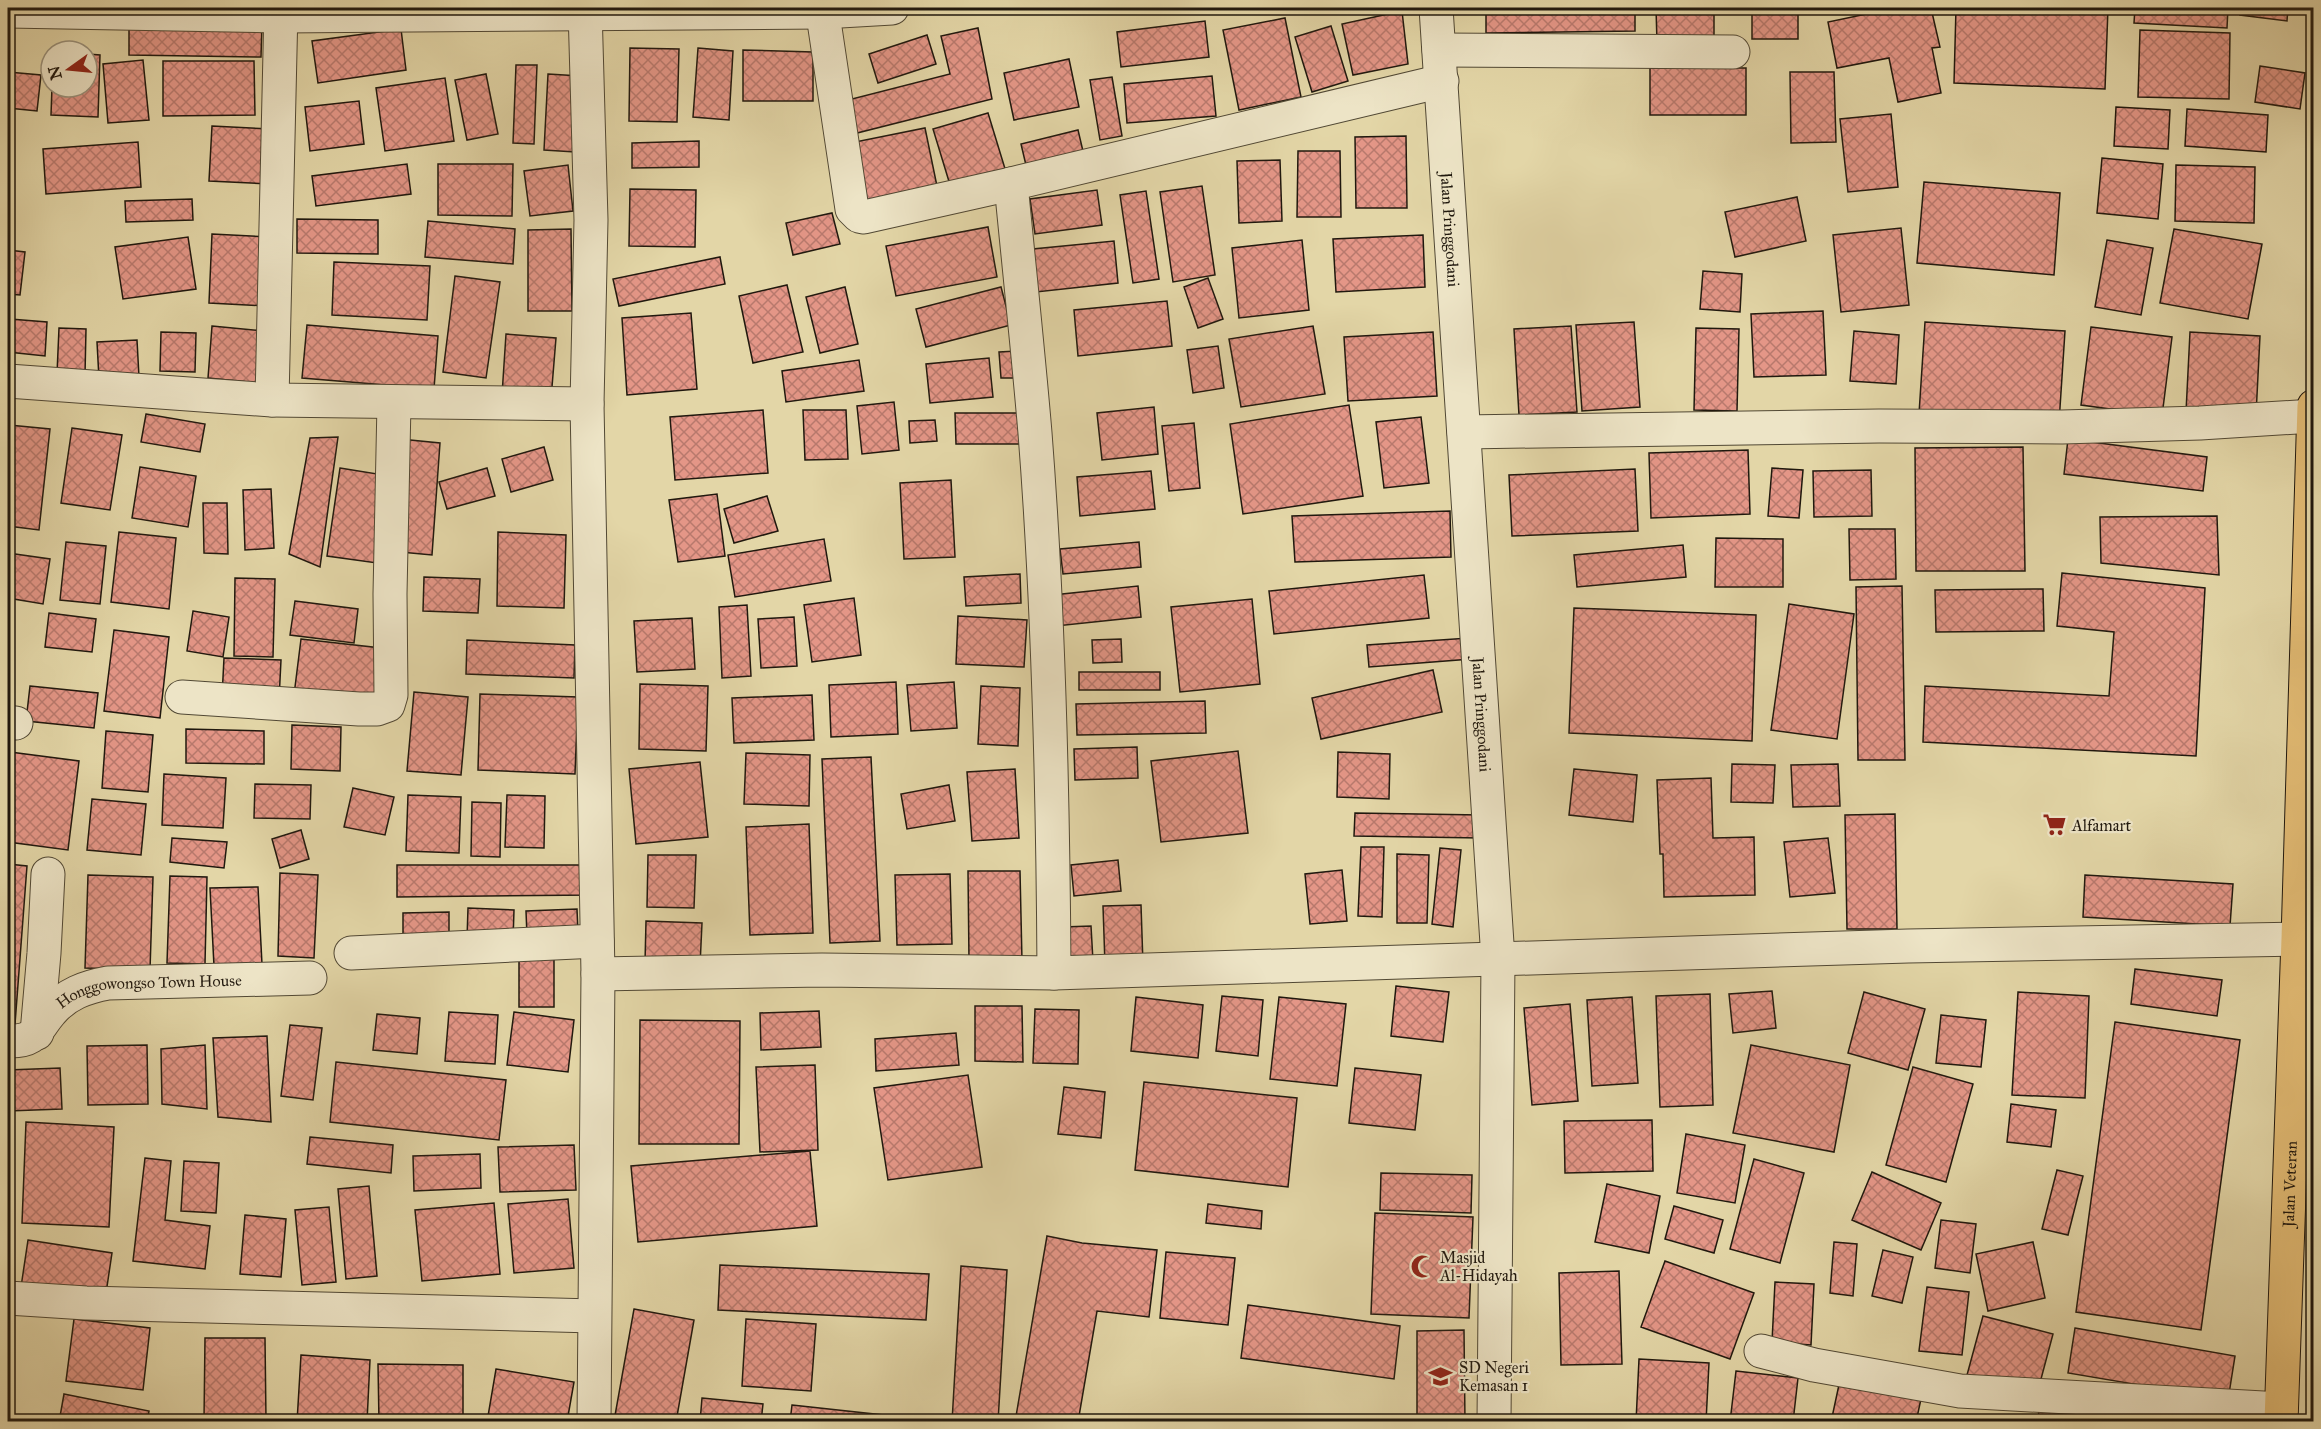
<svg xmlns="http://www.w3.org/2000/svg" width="2321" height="1429" font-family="'IM FELL Great Primer',serif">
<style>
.building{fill:url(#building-cross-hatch);stroke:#20180e;stroke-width:1.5}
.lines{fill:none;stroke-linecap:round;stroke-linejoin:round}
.street-casing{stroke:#514834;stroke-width:35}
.primary-casing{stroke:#20180e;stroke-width:35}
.street{stroke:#ede4c6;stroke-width:33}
.primary{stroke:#e2bb74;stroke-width:33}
.labels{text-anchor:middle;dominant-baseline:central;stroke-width:4.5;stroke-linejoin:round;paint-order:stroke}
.street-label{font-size:16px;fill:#20180e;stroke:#ede4c6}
.poi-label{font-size:16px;fill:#20180e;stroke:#ede4c6;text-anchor:start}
</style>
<defs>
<pattern id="building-cross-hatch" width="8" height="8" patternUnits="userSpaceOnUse" patternTransform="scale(1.5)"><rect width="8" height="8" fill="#e49687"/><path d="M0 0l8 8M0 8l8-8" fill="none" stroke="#b8796d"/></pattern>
</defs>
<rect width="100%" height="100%" fill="#e3d6a7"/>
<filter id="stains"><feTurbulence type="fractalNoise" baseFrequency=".00333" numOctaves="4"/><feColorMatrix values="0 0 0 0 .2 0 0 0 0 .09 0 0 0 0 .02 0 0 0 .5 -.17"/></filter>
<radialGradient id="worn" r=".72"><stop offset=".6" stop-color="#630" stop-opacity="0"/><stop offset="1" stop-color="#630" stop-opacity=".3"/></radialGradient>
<path class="building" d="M1486,8H1635V31L1486,33Z
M1656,8H1714V41L1657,42Z
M1752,8H1798V39H1752Z
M1895,8H1931L1940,47L1932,48L1941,93L1898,102L1889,58L1837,68L1828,22Z
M1956,8H2108L2105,89L1954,83Z
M2135,8H2228L2227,28L2134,23Z
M2241,8H2288L2287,21L2240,15Z
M1402,11L1408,64L1353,75L1342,24Z
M1285,18L1301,97L1239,110L1223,30Z
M1205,21L1209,57L1121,67L1117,32Z
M129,22L262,24L261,57L129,55Z
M1331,26L1348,81L1312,92L1295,37Z
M978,28L992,99L857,133L848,100L950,74L941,36Z
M401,29L406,70L318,83L312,41Z
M2140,30L2230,33L2229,99L2138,97Z
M927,35L936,64L878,83L869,54Z
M630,48L679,49L677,122L629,121Z
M698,48L733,51L729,120L693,117Z
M743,50L813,52V101H743Z
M87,54L100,55L98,117L51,115L52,87H87Z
M1069,59L1079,107L1014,120L1004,73Z
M143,60L149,120L108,123L103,64Z
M163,61H254L255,115L163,116Z
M516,65H537L534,144L513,143Z
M2260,66L2305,73L2300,109L2255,102Z
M1650,68H1746V115H1650Z
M8,72L41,75L37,111L8,108Z
M1790,72H1834L1836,142L1791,143Z
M486,74L498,134L467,140L455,80Z
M548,74L580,76L575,152L544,150Z
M1212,76L1216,116L1127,123L1124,84Z
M1112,77L1122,136L1100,140L1090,80Z
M445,78L454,141L385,151L376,88Z
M359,101L364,144L310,151L305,107Z
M2116,107L2170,110L2168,149L2114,146Z
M2187,109L2268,115L2266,152L2185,146Z
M988,113L1006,172L951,188L933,129Z
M1891,114L1898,187L1848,192L1840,119Z
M212,126L271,129L269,184L209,181Z
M925,128L938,191L862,206L850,143Z
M1078,130L1086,164L1029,178L1021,144Z
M1406,136L1407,208H1356L1355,137Z
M699,141V167L632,168V143Z
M138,142L141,187L46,194L43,149Z
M1298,151H1340L1341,217H1297Z
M2102,158L2163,164L2158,219L2097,213Z
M1280,160L1282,221L1239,223L1237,161Z
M407,164L411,194L316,206L312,176Z
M438,164H513L512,216L438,215Z
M568,165L573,211L530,216L524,171Z
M2176,165L2255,167L2254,223L2175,221Z
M1924,182L2060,193L2054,275L1917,263Z
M1202,186L1215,275L1173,282L1160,192Z
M630,189L696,190L695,247L629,246Z
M1097,190L1102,225L1035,234L1030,199Z
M1146,191L1159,279L1133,283L1120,195Z
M1797,197L1806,241L1735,257L1725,212Z
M192,199L193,220L126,222L125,201Z
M832,213L840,244L793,255L786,223Z
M297,219L378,220V254L297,253Z
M428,221L515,229L513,264L425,257Z
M988,227L997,277L896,296L886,246Z
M1901,228L1909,305L1841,312L1833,235Z
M571,229L572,311H528V230Z
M2174,229L2262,244L2248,319L2160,303Z
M212,234L269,237L266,306L209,303Z
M1423,235L1425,287L1336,292L1333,239Z
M188,237L196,289L123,299L115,247Z
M1302,240L1309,310L1239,318L1232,248Z
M2107,240L2153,248L2141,315L2095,307Z
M1114,241L1118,283L1036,292L1033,249Z
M8,250L25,252L20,295L8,294Z
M720,257L725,284L619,306L613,279Z
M334,262L430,266L427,320L332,315Z
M1703,271L1742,274L1740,312L1700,309Z
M455,276L500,282L486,378L443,372Z
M1208,278L1223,319L1198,328L1184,287Z
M787,285L803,352L753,363L739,296Z
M845,287L858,344L820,353L806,297Z
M1001,287L1011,325L926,347L916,309Z
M1167,301L1172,346L1078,356L1074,310Z
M1823,311L1826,375L1754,377L1751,314Z
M691,313L697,389L627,395L622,318Z
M10,319L47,322L45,356L8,352Z
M1634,322L1640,407L1582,411L1576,325Z
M1925,322L2065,331L2059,423L1919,414Z
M307,325L438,336L434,389L302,378Z
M212,326L263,331L259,383L208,378Z
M1313,326L1325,394L1241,407L1229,339Z
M1571,326L1577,412L1519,415L1514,329Z
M2091,327L2172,337L2162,416L2081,405Z
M59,328L86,329L85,375L57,374Z
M1696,328L1739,329L1737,411L1694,410Z
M1854,331L1899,335L1896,384L1850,381Z
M161,332L196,333L195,372L160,371Z
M1433,332L1437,396L1348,401L1344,337Z
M2190,332L2260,336L2256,415L2186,412Z
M506,334L556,338L551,399L502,395Z
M137,340L139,377L99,379L97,342Z
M1218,346L1224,388L1193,393L1187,350Z
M1017,351L1019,378H1001L999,352Z
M989,358L993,397L930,403L926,364Z
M859,360L864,391L786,402L782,371Z
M894,402L899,450L862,454L857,406Z
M1349,405L1363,496L1243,514L1230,424Z
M1154,407L1158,454L1102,460L1097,413Z
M763,410L768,473L675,480L670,417Z
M803,410H846L848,459L805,460Z
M955,413H1022V444H956Z
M146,414L205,424L200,452L141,442Z
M1421,417L1429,483L1384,488L1376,422Z
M935,420L937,441L910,443L909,421Z
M1194,423L1200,488L1169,491L1162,426Z
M9,425L50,429L39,530L8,526Z
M72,428L122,435L110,510L61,503Z
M338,437L320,567L289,554L310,438Z
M400,439L440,443L432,555L390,551Z
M2068,439L2207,457L2203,491L2064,474Z
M544,447L553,480L511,492L502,459Z
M2023,447L2025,571H1916L1915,448Z
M1748,450L1750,514L1651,518L1649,453Z
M140,467L196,476L188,527L132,518Z
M340,468L390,476L377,563L327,556Z
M487,468L495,496L447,509L439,482Z
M1772,468L1803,470L1799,518L1768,516Z
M1635,469L1638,531L1512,536L1509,475Z
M1871,470L1872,516L1814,517L1813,471Z
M1151,471L1155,509L1080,516L1077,477Z
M951,480L955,557L904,559L900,483Z
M271,489L274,548L245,550L243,490Z
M717,494L725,556L678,562L669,500Z
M767,496L778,531L734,543L724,509Z
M203,503H227L228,554L204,553Z
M1450,511L1451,557L1295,562L1292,516Z
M2217,516L2219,575L2101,563L2100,517Z
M1849,529H1895L1896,579L1850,580Z
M119,532L176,538L169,609L111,602Z
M498,532L566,535L564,608L497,606Z
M1716,538L1783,539V587H1715Z
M824,539L831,581L735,597L728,555Z
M66,542L106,546L100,604L60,600Z
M1139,542L1141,567L1063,574L1060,549Z
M1683,545L1686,577L1577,587L1574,555Z
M8,553L50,559L43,604L8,598Z
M2062,573L2205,588L2196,756L1923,742L1925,686L2109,696L2114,632L2057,626Z
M1020,574L1021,603L966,606L964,577Z
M1424,575L1429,618L1274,634L1269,591Z
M424,577L480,579L478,613L423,611Z
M235,578L275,579L273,657L234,656Z
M1138,586L1141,617L1056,626L1053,595Z
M1902,586L1905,760H1858L1856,587Z
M2043,589L2044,631L1936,632L1935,590Z
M854,598L861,655L812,662L804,605Z
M1252,599L1260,684L1180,692L1171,607Z
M295,601L358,609L354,643L290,635Z
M1789,604L1854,614L1837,739L1771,730Z
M747,605L751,676L722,678L719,607Z
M1574,608L1756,615L1752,741L1569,733Z
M193,611L229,617L223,657L187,651Z
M49,613L96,619L92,652L45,647Z
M958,616L1027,620L1024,667L956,664Z
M794,617L797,666L761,668L758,619Z
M692,618L695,669L637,672L634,621Z
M114,630L169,637L160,718L104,711Z
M1469,638L1471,659L1369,667L1367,645Z
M301,639L390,649L384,705L294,695Z
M1121,639L1122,662L1093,663L1092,640Z
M467,640L575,645L574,678L466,674Z
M224,658L281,660L279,700L222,697Z
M1433,670L1442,712L1321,739L1312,698Z
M1079,672H1160V690H1079Z
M896,682L898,734L831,737L829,685Z
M954,682L957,728L911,731L907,685Z
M640,684L708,686L706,751L639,749Z
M30,686L98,693L94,728L26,721Z
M981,686L1020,688L1018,746L978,744Z
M414,692L468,697L461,775L407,771Z
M480,694L578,697L575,774L478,770Z
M812,695L814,740L734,743L732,698Z
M1205,701L1206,733L1077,735L1076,704Z
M292,725L341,727L340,771L291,769Z
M186,729L264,731V764L186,763Z
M106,731L153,735L148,792L102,788Z
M1137,747L1138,778L1075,780L1074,749Z
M1238,751L1248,833L1161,842L1151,761Z
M10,752L79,761L68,850L8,842V770Z
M1338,752L1390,754L1389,799L1337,797Z
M746,753L810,755L809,806L744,804Z
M871,757L880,941L830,943L822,759Z
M700,762L708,837L636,844L629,769Z
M1732,764L1775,765L1773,803L1731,802Z
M1838,764L1840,806L1793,807L1791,765Z
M1015,769L1019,838L972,841L967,772Z
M1574,769L1637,775L1633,822L1569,815Z
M164,774L226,778L223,828L162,825Z
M1711,778L1713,838L1754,837L1755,895L1664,897L1663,854H1660L1657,780Z
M255,784L311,785L310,819L254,818Z
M949,785L955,821L907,829L901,794Z
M353,788L394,797L385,835L344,827Z
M408,795L461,797L459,853L406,851Z
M507,795L545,796L544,848L505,847Z
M92,799L146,804L141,855L87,850Z
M472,802L501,803L500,857L471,856Z
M1355,813L1481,815V838L1354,836Z
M1895,814L1897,929H1847L1845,815Z
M809,824L813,933L750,935L746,827Z
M301,830L309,859L280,868L272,839Z
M172,838L227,842L224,868L170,862Z
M1828,838L1835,893L1790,897L1784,842Z
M1361,847H1384L1382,917L1358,916Z
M1440,848L1461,850L1453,927L1432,924Z
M1397,854L1429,855L1427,923H1397Z
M648,855H696L694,908L647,907Z
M1118,860L1121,891L1074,896L1071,865Z
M8,864L27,866L15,1024H8Z
M397,865H593V895L397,897Z
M1342,870L1347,921L1310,924L1305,874Z
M968,871H1020L1022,961H969Z
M280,873L318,875L314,958L278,956Z
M950,874L952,944L897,945L895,875Z
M88,875L153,877L150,970L85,968Z
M2085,875L2233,884L2230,926L2083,917Z
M170,876L207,877L205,964L167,963Z
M258,887L262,964L214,966L210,888Z
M1141,905L1143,964L1105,965L1103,906Z
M468,908L514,910L513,941L467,939Z
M577,909L578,933L527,936L526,911Z
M449,912V942H403V913Z
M646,921L702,923L700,966L645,963Z
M1091,926L1093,961L1065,962L1063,927Z
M519,957H554V1007H519Z
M2135,969L2222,980L2217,1016L2131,1004Z
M1396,986L1449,992L1443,1042L1391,1036Z
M1772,991L1776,1028L1733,1033L1729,994Z
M1864,992L1925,1009L1908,1070L1848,1053Z
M2018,992L2089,996L2085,1098L2012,1095Z
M1710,994L1713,1105L1660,1107L1656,996Z
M1222,996L1263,1000L1258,1056L1216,1051Z
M1136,997L1203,1005L1198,1058L1131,1051Z
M1279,997L1346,1004L1337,1086L1270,1079Z
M1632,997L1638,1083L1592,1086L1587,1000Z
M1570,1004L1578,1101L1532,1105L1524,1008Z
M975,1006H1022L1023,1062L975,1061Z
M1035,1009L1079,1010L1078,1064L1033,1063Z
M819,1011L821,1047L761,1050L760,1013Z
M449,1012L498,1015L495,1064L445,1061Z
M514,1012L574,1020L568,1072L507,1065Z
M377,1014L420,1018L417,1054L373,1050Z
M1941,1015L1986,1020L1981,1067L1936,1063Z
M640,1020L740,1021L739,1144H639Z
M2115,1022L2240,1040L2201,1330L2076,1312Z
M290,1025L322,1028L313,1100L281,1096Z
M956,1033L959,1065L876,1071L875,1039Z
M267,1036L271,1122L218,1117L213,1038Z
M147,1045L148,1104L88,1105L87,1046Z
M205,1045L207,1109L162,1104L161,1049Z
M1751,1045L1850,1065L1834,1152L1733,1133Z
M336,1062L506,1080L499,1140L330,1122Z
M815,1065L818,1150L760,1152L756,1067Z
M1913,1067L1973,1084L1946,1182L1886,1165Z
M60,1068L62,1109L8,1111V1070Z
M1355,1068L1421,1075L1415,1130L1349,1123Z
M968,1075L982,1167L888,1180L874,1088Z
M1144,1082L1297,1098L1288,1187L1135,1170Z
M1064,1087L1105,1092L1101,1138L1058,1134Z
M2011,1104L2056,1110L2051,1147L2007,1142Z
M1652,1120L1653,1171L1565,1173L1564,1121Z
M26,1122L114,1127L109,1227L22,1223Z
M1686,1134L1745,1145L1735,1203L1677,1193Z
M310,1137L393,1145L391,1173L307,1164Z
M574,1145L576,1190L500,1192L498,1147Z
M810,1151L817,1226L638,1242L631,1166Z
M480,1154L481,1188L414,1191L413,1156Z
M145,1158L171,1161L165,1220L210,1226L205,1269L133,1261Z
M1754,1159L1804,1173L1780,1263L1730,1249Z
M184,1161L219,1163L216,1213L181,1211Z
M2057,1170L2083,1176L2068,1235L2042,1229Z
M1872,1172L1941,1203L1921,1250L1852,1220Z
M1381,1173L1472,1175L1471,1213L1380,1210Z
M1607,1184L1660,1196L1649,1253L1595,1242Z
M369,1186L377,1276L346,1279L338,1189Z
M568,1199L574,1268L514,1273L508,1204Z
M494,1203L500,1274L422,1281L415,1210Z
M1208,1204L1262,1211L1261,1229L1206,1223Z
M1674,1206L1723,1220L1714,1253L1665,1239Z
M329,1207L336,1282L302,1285L295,1210Z
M1375,1213L1473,1217L1469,1318L1371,1314Z
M245,1215L286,1219L281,1277L240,1274Z
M1941,1220L1976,1224L1970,1273L1935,1268Z
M1047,1236L1082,1243L1157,1250L1149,1317L1097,1311L1078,1422H1015Z
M28,1240L112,1253L105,1300L21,1287Z
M1834,1242L1857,1244L1853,1296L1830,1293Z
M2033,1242L2045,1298L1988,1311L1976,1254Z
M1883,1250L1913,1257L1902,1303L1872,1296Z
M1166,1252L1235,1258L1228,1325L1160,1318Z
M1665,1261L1754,1293L1730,1359L1641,1327Z
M720,1265L929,1274L926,1320L718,1310Z
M961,1266L1007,1270L998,1422H952Z
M1619,1271L1622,1364L1561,1365L1559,1273Z
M1775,1282L1814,1284L1811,1345L1772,1342Z
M1927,1287L1969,1292L1962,1355L1919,1351Z
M1248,1305L1400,1326L1394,1379L1241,1358Z
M634,1309L694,1320L676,1422L614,1421Z
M1983,1316L2053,1334L2037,1394L1967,1375Z
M74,1319L150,1328L143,1390L66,1381Z
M746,1319L816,1324L811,1391L742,1386Z
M2075,1328L2235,1356L2228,1400L2068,1373Z
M1464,1330L1465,1422H1417V1331Z
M205,1338H265L266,1420H204Z
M301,1355L370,1360L367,1422H297Z
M1639,1359L1709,1363L1706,1422H1636Z
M378,1364L463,1365V1422H379Z
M496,1369L574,1382L567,1422H487Z
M1736,1371L1798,1378L1793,1422H1730Z
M1840,1380L1921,1399L1916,1422H1831Z
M64,1394L149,1411L147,1422H59Z
M702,1398L763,1404L761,1422H700Z
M792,1405L911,1418L910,1422H790Z
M2039,1408L2127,1417L2126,1422H2038Z
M1534,1419L1596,1421V1422H1534Z"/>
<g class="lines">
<defs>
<g id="street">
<path d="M585,8L591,220L587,404L598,974L594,1422"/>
<path d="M822,8L852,209L859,216L864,217L1011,184L1442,81"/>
<path id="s1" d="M1436,8L1498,959L1494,1422"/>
<path d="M8,11L281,16L823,12L892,8"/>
<path d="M1439,50L1733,52"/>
<path d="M1011,184C1019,267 1028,350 1035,433C1049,612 1053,793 1054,973"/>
<path d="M8,381L272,400L587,404"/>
<path d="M272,400L281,8"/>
<path d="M1464,432L1879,426L2062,427L2200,423L2313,416"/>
<path d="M182,697L359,709H377L388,705L391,695L390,594L394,403"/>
<path d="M8,722L16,723"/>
<path d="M351,953L597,941"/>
<path d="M598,974L822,970L1054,973L1908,946L2298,939"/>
<path d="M37,1033L44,953L48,874"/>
<path id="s2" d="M8,1041C37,1042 36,1029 51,1012C66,994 86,987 108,983L310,978"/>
<path d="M8,1298L86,1303L594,1316"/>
<path d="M1761,1351L1814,1365L1960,1391L2281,1409"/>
</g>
<g id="primary">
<path id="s3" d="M2281,1422L2298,939L2314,406"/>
</g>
</defs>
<use href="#street" class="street-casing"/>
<use href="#primary" class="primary-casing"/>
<use href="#street" class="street"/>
<use href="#primary" class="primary"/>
</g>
<defs>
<symbol id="supermarket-bare" viewBox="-9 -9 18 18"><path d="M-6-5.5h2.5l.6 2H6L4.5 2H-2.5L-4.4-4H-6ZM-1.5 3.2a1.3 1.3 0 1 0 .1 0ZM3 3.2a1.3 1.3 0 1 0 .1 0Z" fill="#8f2418" stroke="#ede4c6" stroke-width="2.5" paint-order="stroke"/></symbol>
<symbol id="mosque-bare" viewBox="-9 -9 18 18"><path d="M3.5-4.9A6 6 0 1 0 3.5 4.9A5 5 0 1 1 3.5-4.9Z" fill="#8f2418" stroke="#ede4c6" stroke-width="2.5" paint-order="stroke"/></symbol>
<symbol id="school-bare" viewBox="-9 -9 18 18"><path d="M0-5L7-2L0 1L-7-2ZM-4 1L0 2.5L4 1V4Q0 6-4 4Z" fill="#8f2418" stroke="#ede4c6" stroke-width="2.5" paint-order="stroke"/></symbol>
</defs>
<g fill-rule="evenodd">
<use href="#supermarket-bare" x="2038" y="808" width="33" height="33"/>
<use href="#mosque-bare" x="1406" y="1250" width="33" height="33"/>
<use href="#school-bare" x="1424" y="1360" width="33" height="33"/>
</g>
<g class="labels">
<g class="street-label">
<text stroke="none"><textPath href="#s1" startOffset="222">Jalan Pringgodani</textPath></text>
<text stroke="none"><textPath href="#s1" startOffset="708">Jalan Pringgodani</textPath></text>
<text stroke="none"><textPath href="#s2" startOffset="160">Honggowongso Town House</textPath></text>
<text stroke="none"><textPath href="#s3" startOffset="238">Jalan Veteran</textPath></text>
</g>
<g class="poi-label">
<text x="2072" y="825">Alfamart</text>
<text x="1440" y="1257">Masjid<tspan x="1440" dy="18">Al-Hidayah</tspan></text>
<text x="1459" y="1367">SD Negeri<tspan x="1459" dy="18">Kemasan 1</tspan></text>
</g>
</g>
<rect width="2321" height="1429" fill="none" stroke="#e3d6a7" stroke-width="30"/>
<rect x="9" y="9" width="2303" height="1411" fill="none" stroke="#20180e" stroke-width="3"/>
<rect x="15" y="15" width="2291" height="1399" fill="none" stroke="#20180e" stroke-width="1.5"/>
<g transform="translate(69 69) rotate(255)"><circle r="28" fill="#ede4c6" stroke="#9b927c" stroke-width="1.5"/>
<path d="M0-4.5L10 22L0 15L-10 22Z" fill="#8f2418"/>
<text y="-9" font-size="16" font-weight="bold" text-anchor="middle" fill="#20180e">N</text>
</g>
<rect width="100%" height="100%" filter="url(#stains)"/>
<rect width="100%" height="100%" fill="url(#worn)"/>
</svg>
